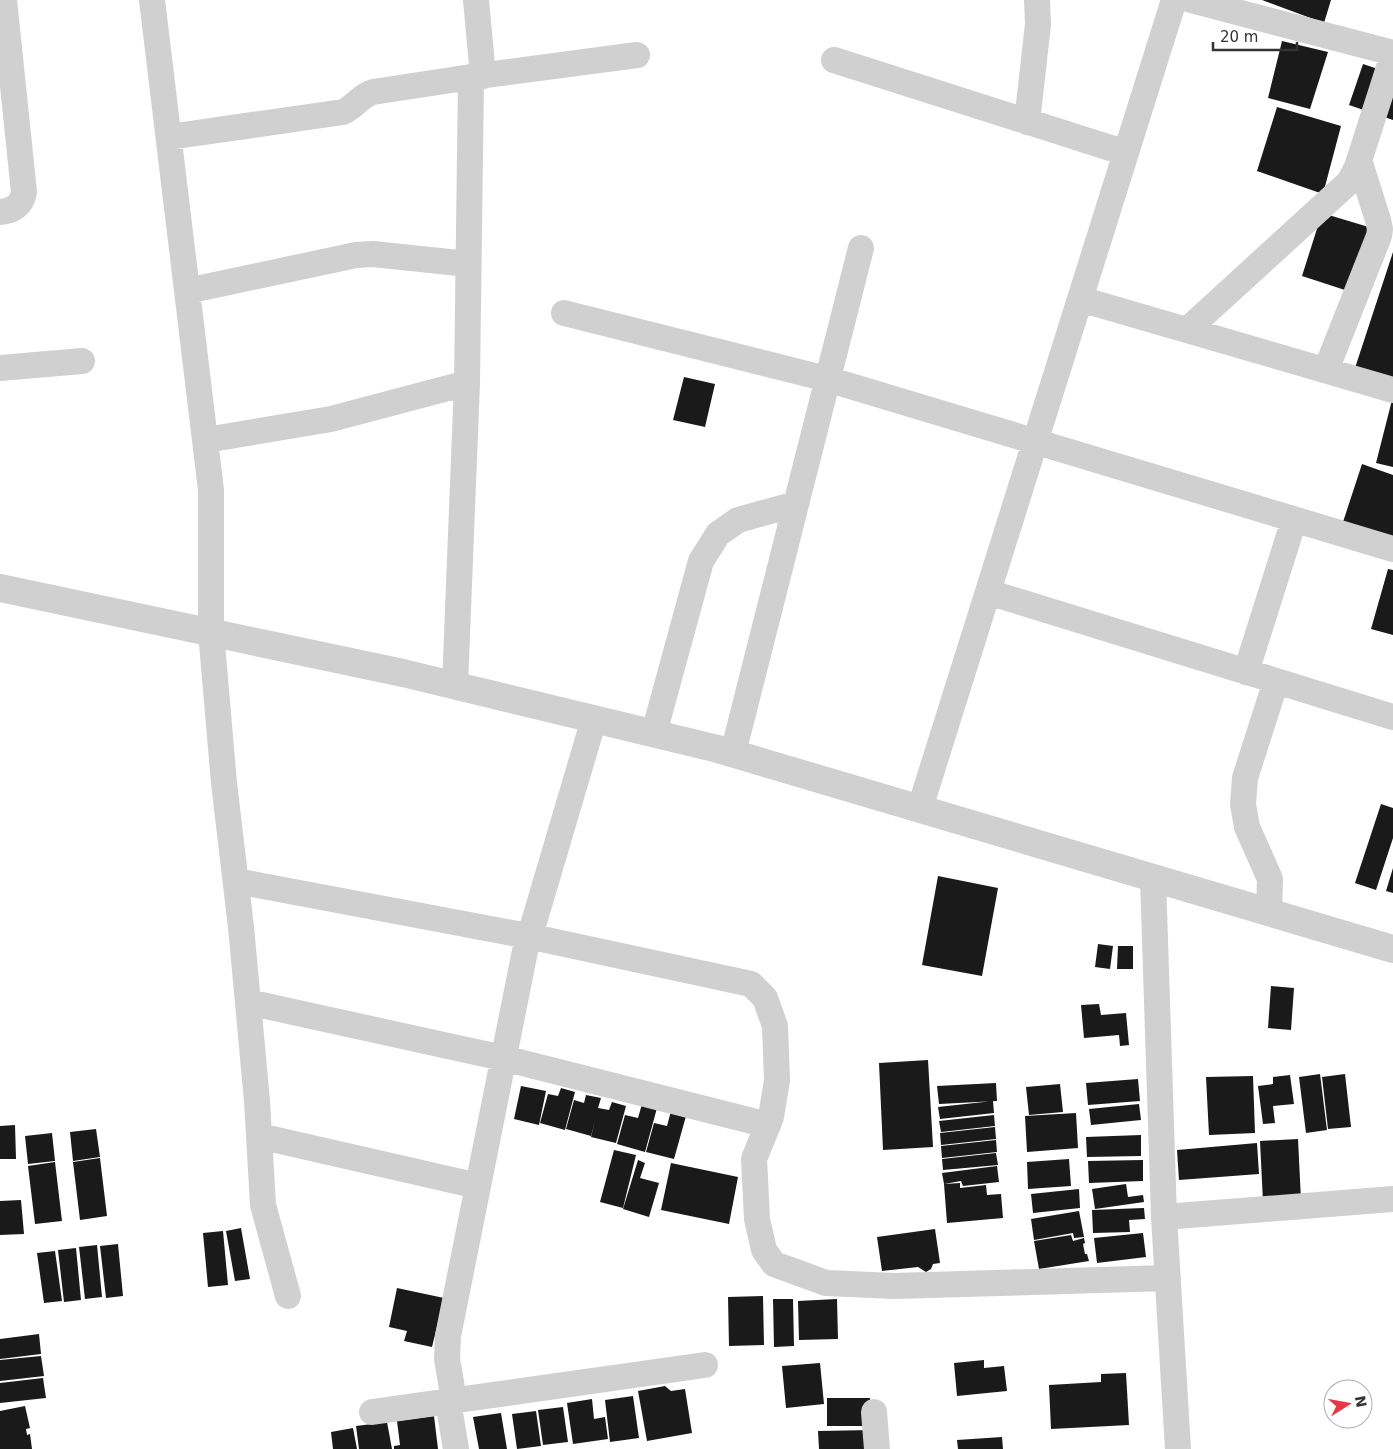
<svg xmlns="http://www.w3.org/2000/svg" width="1393" height="1449" font-family="'DejaVu Sans',sans-serif">
<style>
.building{fill:#1a1a1a}
.lines{fill:none;stroke-linecap:round;stroke-linejoin:round}
.minor{stroke:#d0d0d0;stroke-width:26}
.tertiary{stroke:#d0d0d0;stroke-width:28}
</style>
<rect width="100%" height="100%" fill="#fff"/>
<path class="building" d="M1262,0H1331L1324,23Z
M1282,41L1328,52L1310,109L1268,98Z
M1363,64L1393,74V120L1349,105Z
M1277,107L1341,126L1323,194L1257,171Z
M1322,213L1372,228L1351,292L1302,276Z
M1393,252V378L1355,368Z
M684,377L715,384L705,427L673,420Z
M1392,400H1393V467L1376,463Z
M1362,464L1393,475V539L1343,522Z
M1388,569L1393,570V635L1371,629Z
M1381,804L1393,808V838L1376,890L1355,883Z
M1393,868V893L1386,891Z
M938,876L998,888L982,976L922,965Z
M1098,944L1113,946L1110,969L1095,967Z
M1118,946H1133V969H1117Z
M1271,986L1294,988L1291,1030L1268,1028Z
M1099,1004L1101,1015L1126,1013L1129,1045L1120,1046L1119,1035L1084,1038L1081,1005Z
M928,1060L933,1147L883,1150L879,1063Z
M1320,1074L1327,1130L1306,1133L1299,1077Z
M1345,1074L1351,1127L1328,1129L1322,1077Z
M1290,1075L1294,1104L1273,1106L1275,1123L1263,1124L1258,1086L1273,1084V1077Z
M1253,1076L1255,1133L1209,1135L1206,1077Z
M1138,1079L1140,1101L1088,1105L1086,1083Z
M996,1083L997,1101L939,1104L937,1086Z
M1060,1084L1063,1112L1029,1115L1026,1087Z
M521,1086L546,1091L539,1125L514,1119Z
M561,1088L575,1092L565,1130L540,1123L548,1094L558,1096Z
M586,1095L601,1098L598,1108L609,1110L612,1102L626,1106L616,1143L591,1137L595,1121L591,1136L566,1129L574,1100L584,1103Z
M993,1101L994,1113L940,1119L938,1107Z
M642,1104L657,1108L645,1152L617,1144L625,1115L638,1118Z
M1139,1104L1141,1120L1091,1125L1089,1109Z
M671,1111L686,1116L674,1159L646,1152L654,1123L667,1126Z
M1076,1113L1078,1148L1027,1152L1025,1116Z
M994,1115L995,1126L941,1132L939,1121Z
M15,1125L16,1159H0V1126Z
M995,1127L996,1139L941,1145L940,1133Z
M96,1129L100,1157L73,1161L70,1132Z
M52,1133L55,1161L28,1164L25,1136Z
M1141,1135V1156L1087,1157L1086,1137Z
M1298,1139L1301,1200L1263,1202L1260,1141Z
M996,1140L997,1152L942,1158L941,1146Z
M1257,1143L1259,1174L1179,1180L1177,1150Z
M614,1150L636,1155L623,1208L600,1202Z
M996,1153L998,1165L943,1170L942,1159Z
M100,1158L107,1216L80,1220L73,1162Z
M1069,1159L1071,1186L1028,1189L1027,1162Z
M638,1160L645,1163L640,1178L659,1183L649,1217L623,1209Z
M1143,1160V1181L1089,1183L1088,1161Z
M55,1162L62,1221L35,1224L28,1166Z
M671,1163L738,1177L729,1224L661,1210Z
M997,1166L999,1182L963,1186L961,1181L944,1184L942,1173Z
M960,1183V1188L986,1185L987,1195L1001,1194L1003,1218L947,1223L944,1184Z
M1126,1184L1128,1197L1143,1195L1144,1202L1095,1209L1092,1189Z
M1079,1189L1080,1208L1033,1213L1031,1194Z
M21,1200L24,1234L0,1235V1201Z
M1144,1208L1145,1219L1129,1220L1130,1232L1093,1233L1092,1210Z
M1079,1211L1084,1237L1074,1238L1073,1233L1034,1240L1031,1219Z
M241,1228L250,1279L235,1281L226,1231Z
M935,1229L940,1263L933,1264L931,1269L926,1272L918,1267L882,1271L877,1237Z
M223,1231L228,1285L208,1287L203,1233Z
M1143,1233L1146,1257L1097,1263L1094,1238Z
M1071,1235L1073,1241L1084,1238L1085,1243L1083,1244L1085,1254H1087L1089,1261L1039,1269L1034,1241Z
M118,1244L123,1296L106,1298L100,1246Z
M97,1245L102,1297L85,1299L79,1247Z
M76,1248L81,1300L64,1302L58,1250Z
M55,1251L62,1301L44,1303L37,1253Z
M397,1288L444,1298L432,1347L404,1341L407,1331L389,1327Z
M763,1296L764,1345L729,1346L728,1297Z
M773,1299H793L794,1346L774,1347Z
M837,1299L838,1339L799,1340L798,1301Z
M39,1334L41,1354L0,1359V1339Z
M41,1356L44,1376L0,1381V1360Z
M984,1360V1368L1004,1366L1007,1391L957,1396L954,1363Z
M820,1363L824,1404L786,1408L782,1366Z
M1126,1373L1129,1425L1051,1429L1049,1385L1101,1382V1374Z
M43,1378L46,1398L0,1403V1383Z
M665,1386L671,1391L685,1389L692,1433L647,1441L638,1391Z
M633,1396L639,1438L610,1442L605,1400Z
M827,1398H870V1426H827Z
M592,1399L594,1419L605,1417L608,1439L573,1444L567,1403Z
M25,1406L30,1428L26,1429L27,1435L30,1434L32,1449H0V1411Z
M563,1407L568,1442L543,1445L538,1410Z
M536,1411L541,1446L517,1449L512,1414Z
M501,1413L507,1449H479L473,1417Z
M434,1416L438,1449H394V1446L400,1445L397,1421Z
M387,1422L392,1449H359L356,1426Z
M353,1428L357,1449H333L331,1432Z
M872,1430V1449H819L818,1431Z
M1002,1437L1003,1449H958L957,1440Z"/>
<g class="lines">
<path class="minor" d="M152,0L211,490V632L224,783L241,927L257,1101L263,1205L288,1296
M476,0L483,76
M1191,0L1393,53
M834,60L1126,153
M1027,122L1038,24L1037,0
M169,137L343,112C355,107 361,95 373,92L471,77L637,55
M0,212C13,211 22,205 24,192L4,0
M187,291L356,255L373,254L468,264
M1080,299L1393,390
M564,313L827,379L1393,549
M1187,330L1349,182L1357,167L1393,55
M0,368L82,361
M1326,370L1379,236L1380,229L1378,220L1359,160
M206,440L331,419L467,383
M988,592L1393,717
M1246,672L1294,520
M455,685L467,383L471,77
M654,733L701,561L718,534L738,520L796,504
M733,753L861,248
M920,808L1174,0
M1153,878L1164,1217L1178,1449
M236,881L528,936L751,984L765,998L775,1026L777,1080L771,1117L754,1159L757,1219L764,1250L774,1264L826,1283L894,1286L1168,1278
M1269,912L1270,879L1247,827L1243,804L1245,778L1276,681
M248,1002L503,1058L768,1125
M259,1136L478,1186
M1164,1217L1393,1199
M454,1400L447,1359L448,1336L528,936L534,922L594,719
M448,1401L456,1449
M372,1412L705,1365
M874,1412L877,1449"/>
<path class="tertiary" d="M0,588L403,673L718,749L1393,949"/>
</g>
<g transform="translate(1348 1404) rotate(79)"><circle r="24" fill="#ffffff" stroke="#adadad"/>
<path d="M0-4L9 19L0 12L-9 19Z" fill="#e63946"/>
<text y="-8" font-size="14" font-weight="bold" text-anchor="middle" fill="#333333">N</text>
</g>
<path d="M1213 42v8h84v-8" fill="none" stroke="#333333" stroke-width="2.5"/>
<text x="1220" y="42" font-size="15" fill="#333333" stroke="#ffffff" stroke-width="4" paint-order="stroke">20 m</text>
</svg>
